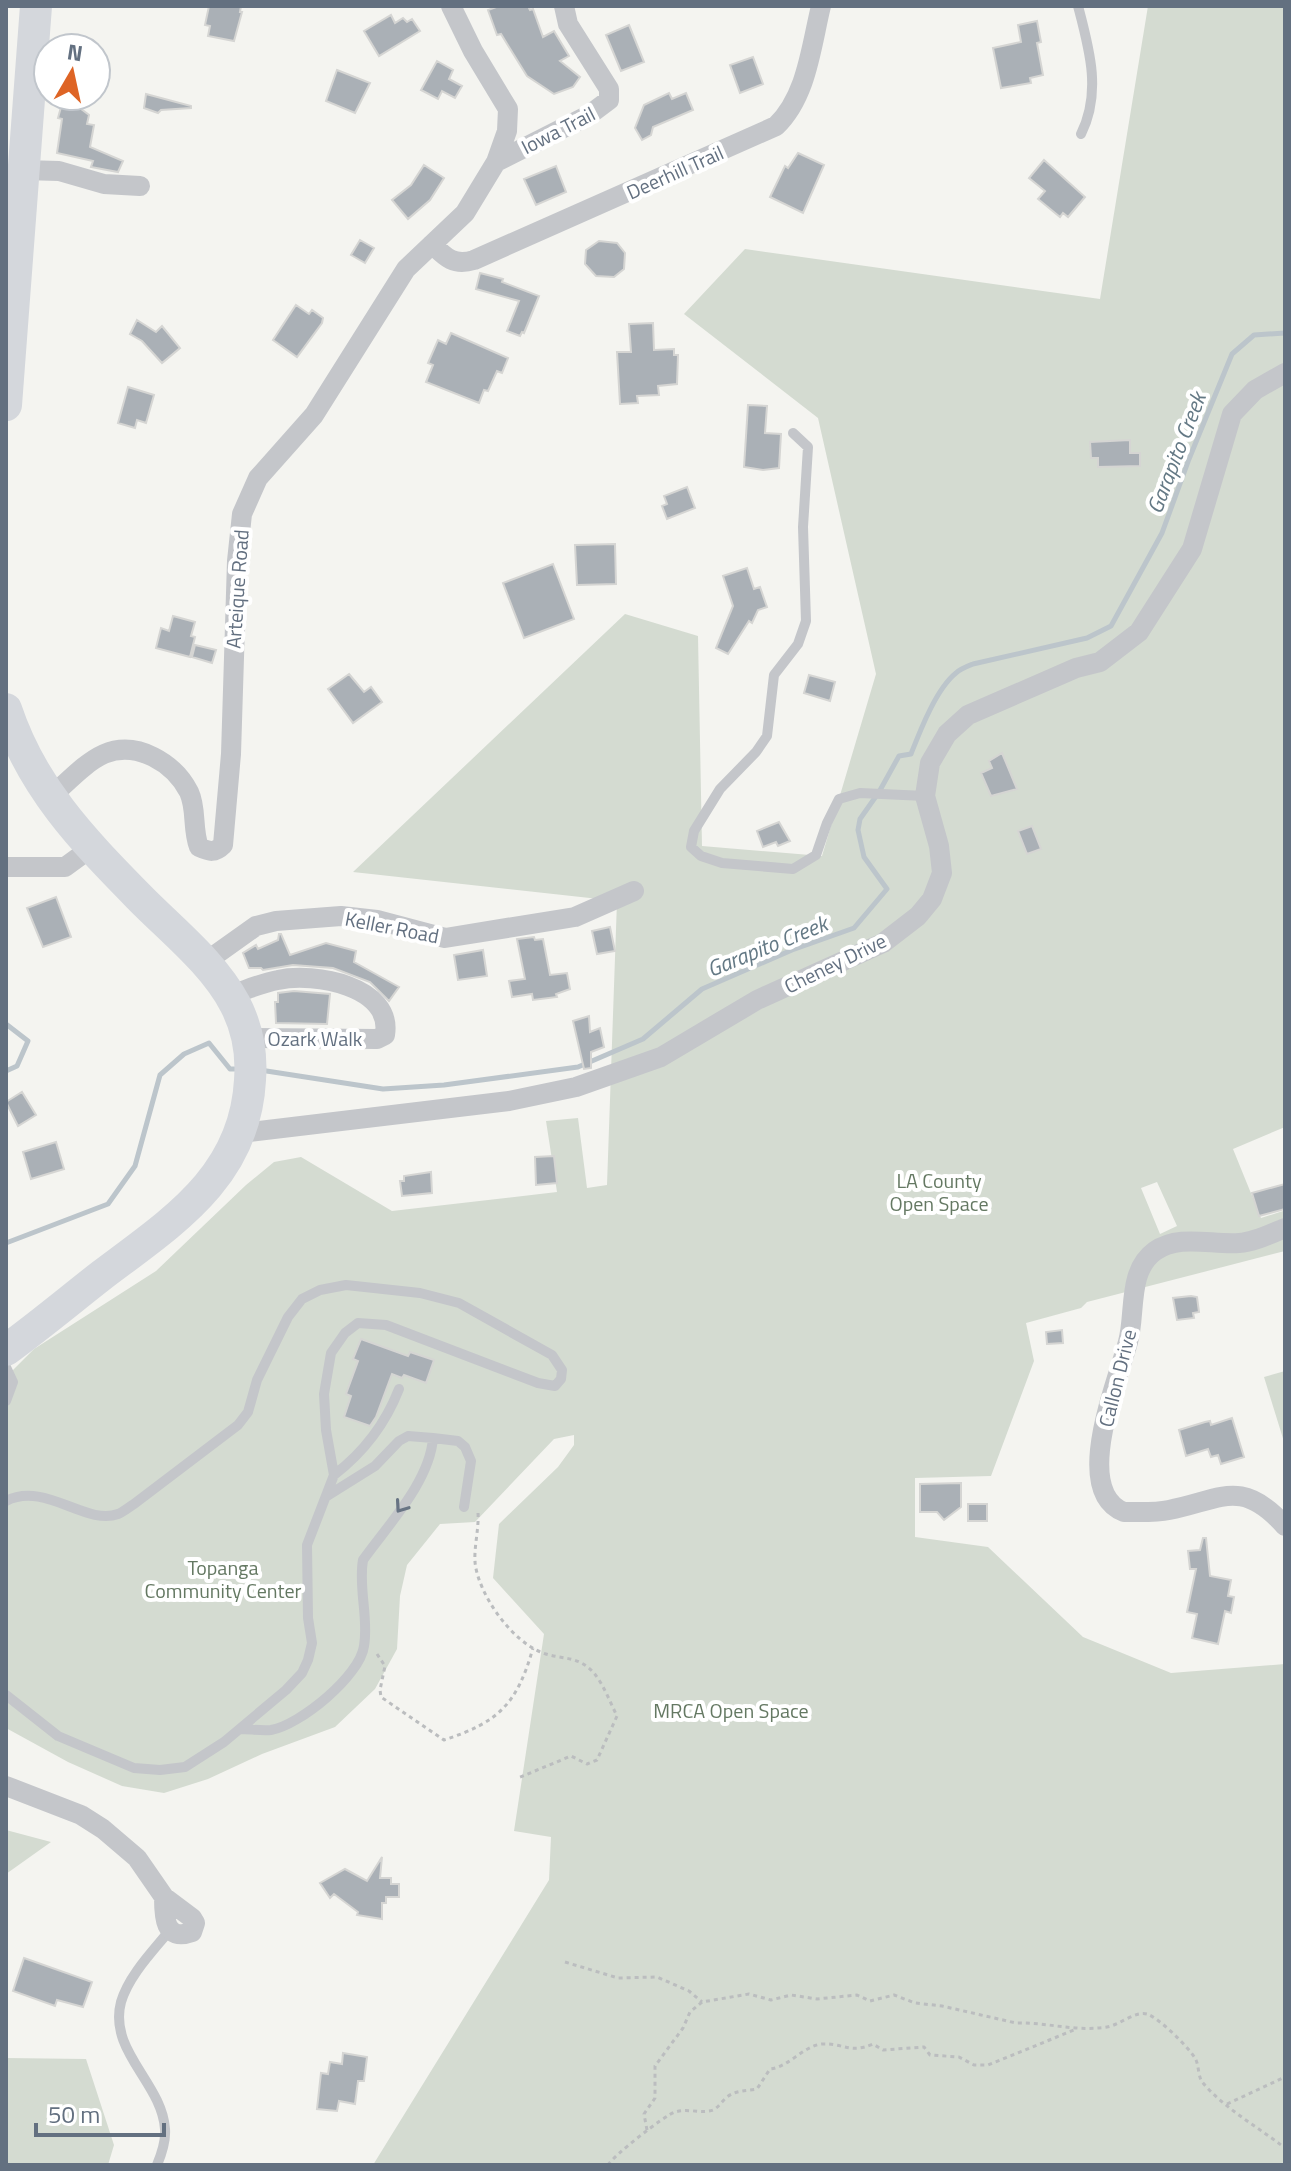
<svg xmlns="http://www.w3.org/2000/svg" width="1291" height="2171" font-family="'Titillium Web',sans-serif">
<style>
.green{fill:#d4dbd1;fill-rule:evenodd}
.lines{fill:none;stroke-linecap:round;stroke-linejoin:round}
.stream{stroke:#bcc5cb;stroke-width:5}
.building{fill:#aab0b6;stroke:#d5d5d3;stroke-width:2}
.path{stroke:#bbbdbf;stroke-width:3;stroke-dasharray:4 4;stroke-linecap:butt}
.service{stroke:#c4c6ca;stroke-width:10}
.minor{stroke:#c4c6ca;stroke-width:20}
.primary{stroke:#d4d7dc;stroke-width:32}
.oneway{stroke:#687484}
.labels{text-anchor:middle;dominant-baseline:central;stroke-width:8;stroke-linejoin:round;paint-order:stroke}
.street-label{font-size:20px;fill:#637080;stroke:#fff}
.park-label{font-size:20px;fill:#647862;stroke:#fff}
.water-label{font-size:22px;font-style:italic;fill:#647985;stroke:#fff}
</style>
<rect width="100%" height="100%" fill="#f4f4f0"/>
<path class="green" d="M1148,6H1285V1127L1233,1149L1261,1218L1283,1211L1285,1251L1087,1302L1081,1308L1026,1323L1034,1361L991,1476L915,1478V1537L988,1547L1083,1637L1171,1673L1285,1664V2165H373L549,1880L551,1837L514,1831L544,1634L493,1578L499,1524L558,1467L574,1445V1435L554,1439L475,1522L440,1524L407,1565L400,1596L397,1649L375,1689L335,1727L262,1754L208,1779L164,1793L122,1786L68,1762L6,1728V1377L34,1349L156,1271L246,1185L274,1162L301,1157L392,1211L557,1192L546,1121L578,1118L587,1188L607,1185L617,901L353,872L625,614L698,636L702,846L822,856L876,674L818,418L684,314L745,249L1100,299ZM1157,1182L1177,1226L1160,1234L1141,1188Z
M1285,1371V1445L1264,1377Z
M6,1830L51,1842L6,1874Z
M6,2058L86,2059L114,2145L108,2165H6Z"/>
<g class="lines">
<path class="stream" d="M6,1024L28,1041L17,1066L6,1071
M260,1070L383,1089L444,1085L578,1067L643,1039L702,989L792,950L854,928L887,889L864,857L858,830L860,819L879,792L899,756L911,754C920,731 936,689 956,673C960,669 968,666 973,664L1087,638L1111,626L1162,533L1189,459L1232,354L1254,335L1285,333
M6,1243L108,1204L135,1166L160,1075L184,1054L209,1043L230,1069H238"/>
</g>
<path class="building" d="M209,6H241L240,12H242L234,41L208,36L210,26L205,25Z
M499,6H528L530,10L533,9L543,37L554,31L569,56L560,61L580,77L573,87L554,94L527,76L501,34L497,35L488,10Z
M391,15L395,23L403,18L407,22L412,19L420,31L379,56L364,31Z
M1037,21L1041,42L1037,43L1043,75L1030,78L1031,83L1001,88L993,48L1021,42L1018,25Z
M629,25L644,62L621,71L606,35Z
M753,57L763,84L740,93L730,65Z
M437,61L453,70L449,79L462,86L455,98L442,91L438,99L421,90Z
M337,70L370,83L355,113L326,101Z
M669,93L672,99L686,93L693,110L653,127L651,135L642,140L635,128L644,105Z
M146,94L191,106V108L161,110L158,113L144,108Z
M64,96L89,115L87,124L94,125L90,147L123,161L118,172L91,167L93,161L57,153L62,119L58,118Z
M798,153L824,165L803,213L770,197L785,166L788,168Z
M1044,160L1085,197L1068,217L1063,213L1060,217L1038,199L1045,191L1029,178Z
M424,165L444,178L430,200L408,219L392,200L411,185Z
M556,166L566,192L536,205L524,179Z
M360,240L374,248L365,263L351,255Z
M599,241L617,243L625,253L624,269L614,277L596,276L585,264L586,250Z
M480,273L503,279L502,282L539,296L524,333L522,332L520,336L507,331L519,301L476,289Z
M296,305L309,314L312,310L323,318L322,323L297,357L273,340Z
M137,320L156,332L162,326L180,348L162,363L142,341L130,334Z
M653,323L654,350L674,349V355H678L677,384L658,386L659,395L637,396L638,403L620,404L617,352H631L629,324Z
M451,333L508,358L502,373L497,371L488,391L484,390L479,403L426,382L433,365L428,363L438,340L446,344Z
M128,387L154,395L146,423L137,420L135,428L118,423Z
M748,405L767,406L765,433L781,434L779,468L763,470L744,467Z
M1130,440V453H1140V466L1098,467V458H1091L1090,442Z
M687,487L695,508L667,519L662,506L667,504L664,496Z
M615,544L616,584L577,585L575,545Z
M553,564L574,619L524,638L503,583Z
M747,568L754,589L760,587L767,607L758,610L752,623L749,621L728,654L716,648L733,606L723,576Z
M173,616L195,622L191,636L195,637L190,657L156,648L161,628L169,631Z
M195,645L216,650L212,663L192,657Z
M349,674L364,692L371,687L382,702L353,723L328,689Z
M809,675L835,682L830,701L804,693Z
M1002,753L1017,789L991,796L981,773L992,768L989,761Z
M779,822L790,841L778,846L776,842L763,847L757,831Z
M1032,826L1041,849L1027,854L1018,831Z
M56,897L71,937L43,947L27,908Z
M610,927L615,951L597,954L592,931Z
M279,934H281L290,955L326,943L356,951L354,962L399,987L389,1001L370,982L333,968L293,965L263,970L261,968H249L243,953L256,945L258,949L278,940Z
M534,937L535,940L543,939L550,975L567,973L570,989L556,994L557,997L533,1000L532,994L512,997L509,981L525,979L517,939Z
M483,950L487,976L458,980L454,955Z
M294,991L330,994L327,1024L276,1023L275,1002H278V993Z
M589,1016L590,1032L600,1028L604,1047L591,1052V1068L584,1069L573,1021Z
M22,1092L36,1115L18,1126L6,1102Z
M56,1142L64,1169L31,1179L23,1152Z
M554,1156L557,1183L536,1185L535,1157Z
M431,1172L432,1193L402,1196L400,1181H404V1176Z
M1285,1184V1209L1259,1216L1252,1193Z
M1191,1296L1197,1297L1199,1312L1193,1313L1194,1318L1177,1320L1173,1298Z
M1062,1330L1063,1343L1047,1344L1046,1332Z
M361,1339L408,1356L410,1352L434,1360L426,1383L404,1375L402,1378L392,1374L376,1417L370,1426L344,1417L351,1396L346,1394L358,1361L353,1359Z
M1232,1418L1244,1457L1221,1464L1218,1455L1211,1457L1208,1449L1186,1456L1179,1430L1205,1422L1210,1421L1211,1425Z
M961,1483V1507L944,1520L937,1512H920V1484Z
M968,1504H987V1521H968Z
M1203,1538H1206L1210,1576L1231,1580L1228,1596L1234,1597L1231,1613L1225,1611L1218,1644L1192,1638L1197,1614L1187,1612L1196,1569H1190L1188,1551L1200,1550Z
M382,1857L380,1878H391V1884H399V1897H386V1903H382V1919L357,1915L358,1912L334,1894L330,1898L320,1883L345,1869L367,1881Z
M24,1958L92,1982L83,2007L57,2000L55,2006L13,1991Z
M343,2053L367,2057L364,2081H358L355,2104L339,2101L337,2111L317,2109L321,2073L328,2074L330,2062L342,2064Z"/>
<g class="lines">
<path class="path" d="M478,1513C479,1529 474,1546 475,1562C478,1594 512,1642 543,1653C562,1660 577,1655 593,1672C603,1683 610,1702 617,1716L597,1760L587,1764L571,1756L518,1778
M377,1654L385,1666L380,1690L381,1697L444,1740C499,1722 517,1704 533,1648
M565,1962L618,1978L657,1977L689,1991L702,2002
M1227,2104L1285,2077
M647,2130L644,2114L655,2098V2066L683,2028L690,2012L702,2002L749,1994L771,2000L791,1995L817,1999L857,1995L870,2001L894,1995L915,2003L942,2006L1016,2023C1048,2022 1073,2032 1107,2027C1120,2025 1134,2011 1147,2014C1158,2017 1191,2049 1196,2060C1199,2067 1198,2077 1203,2083C1225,2109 1258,2127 1285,2148
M608,2165C613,2156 665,2115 675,2112C688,2108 702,2114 713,2110C719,2107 722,2101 727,2097C736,2090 746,2091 757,2089L770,2069C789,2067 803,2046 822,2044C843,2043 851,2054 873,2044L883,2050L924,2047L930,2055L959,2057L974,2065H988L1074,2030"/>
<path class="service" d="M1078,6C1089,48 1102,92 1081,134
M793,433L808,447L803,527L806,621L798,644L774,675L767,736L756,752L720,789L694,831L691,847L701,856L722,863L793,869L816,855L827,823L839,799L860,793L925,796
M6,1367L13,1382L6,1401
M334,1475C364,1452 385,1425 399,1389
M327,1496L375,1466L399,1441L408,1436L433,1438L458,1441L465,1447L471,1461L464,1507
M6,1501C45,1481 86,1526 118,1514C123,1512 129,1507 134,1504L238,1425L248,1412L257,1380L288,1317L302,1299L320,1290L346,1285L420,1293L459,1303L552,1355L562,1370L561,1379L555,1386L538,1383L386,1325L358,1323L345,1333L331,1353L324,1394L326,1430L334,1475L307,1545L308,1618L312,1643L308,1660L302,1673L286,1690L224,1742L185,1767L160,1770L134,1768L58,1736L6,1695
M240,1729C250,1729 261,1731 271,1730C300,1725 360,1676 364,1646C369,1618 358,1588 363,1560C388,1525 430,1481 433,1438
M157,2165C162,2153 166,2141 165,2129C162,2083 108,2051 121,2002C129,1975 153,1951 170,1930"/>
<path class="minor" d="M496,162L589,115L609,100V89L568,24L564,6
M23,170L59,171L104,184L140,186
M432,244C446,258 454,266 474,260L776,126C807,96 811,47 821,6
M50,797C66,784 84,763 104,754C137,740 174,763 189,792C197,809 192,829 199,847C210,852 215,853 223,845L231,754L237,561L242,514L258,478L314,415L406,269L465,213L496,162L507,131L508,109L473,51L451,6
M6,867H65L91,848
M204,963L256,926L276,921L341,916L377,920L445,938L575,917L634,891
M230,995C246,990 262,983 278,980C314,972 393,986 385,1035L377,1039L247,1038
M241,1133L509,1101L576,1087L661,1057L757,1000L883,943L918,916L932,899L942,873L939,846L925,796L930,763L947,734L968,715L1076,668L1100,662L1139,632L1192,549L1232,414L1255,390L1285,373
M1285,1228C1270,1234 1255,1242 1239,1243C1211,1245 1179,1234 1155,1251C1127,1271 1136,1313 1128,1342C1118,1380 1071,1491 1124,1512C1139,1512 1155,1513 1169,1510C1221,1500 1241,1477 1285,1526
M6,1786L81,1815L103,1829L137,1858L164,1897L192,1918L195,1923L192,1932C164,1942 164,1916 164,1897"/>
<path class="primary" d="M6,405L36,6
M6,709C32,787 81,838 138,896C170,929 213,962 235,1004C247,1027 252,1054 250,1080C245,1177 172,1222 102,1275C70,1300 39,1326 6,1350"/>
</g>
<defs><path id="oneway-chevron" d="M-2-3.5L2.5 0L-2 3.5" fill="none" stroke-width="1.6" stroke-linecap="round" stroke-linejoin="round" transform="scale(2)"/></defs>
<use class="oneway" href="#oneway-chevron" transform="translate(401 1507) rotate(125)"/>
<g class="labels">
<g class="street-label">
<text transform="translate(558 130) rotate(-27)">Iowa Trail</text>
<text transform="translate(675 172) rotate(-24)">Deerhill Trail</text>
<text transform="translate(237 589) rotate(-86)">Arteique Road</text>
<text transform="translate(392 927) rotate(11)">Keller Road</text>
<text transform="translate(835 963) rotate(-26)">Cheney Drive</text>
<text x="315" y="1038">Ozark Walk</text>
<text transform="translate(1117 1378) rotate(-76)">Callon Drive</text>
</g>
<g class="park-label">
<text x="939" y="1180">LA County<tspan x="939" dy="23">Open Space</tspan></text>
<text x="223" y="1567">Topanga<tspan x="223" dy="23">Community Center</tspan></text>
<text x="731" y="1710">MRCA Open Space</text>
</g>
<g class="water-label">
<text transform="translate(1176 453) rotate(-69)">Garapito Creek</text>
<text transform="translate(767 946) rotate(-22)">Garapito Creek</text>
</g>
</g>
<rect width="1291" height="2171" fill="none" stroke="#637080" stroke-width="16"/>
<g transform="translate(72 72) rotate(9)"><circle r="38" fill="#ffffff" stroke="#c1c6cc" stroke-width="2"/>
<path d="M0-6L14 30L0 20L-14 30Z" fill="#de6425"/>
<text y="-12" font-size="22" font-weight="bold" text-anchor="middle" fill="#637080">N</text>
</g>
<path d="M36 2123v12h128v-12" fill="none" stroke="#637080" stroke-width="4"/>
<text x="48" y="2123" font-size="24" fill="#637080" stroke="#ffffff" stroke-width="6" paint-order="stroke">50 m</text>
</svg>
